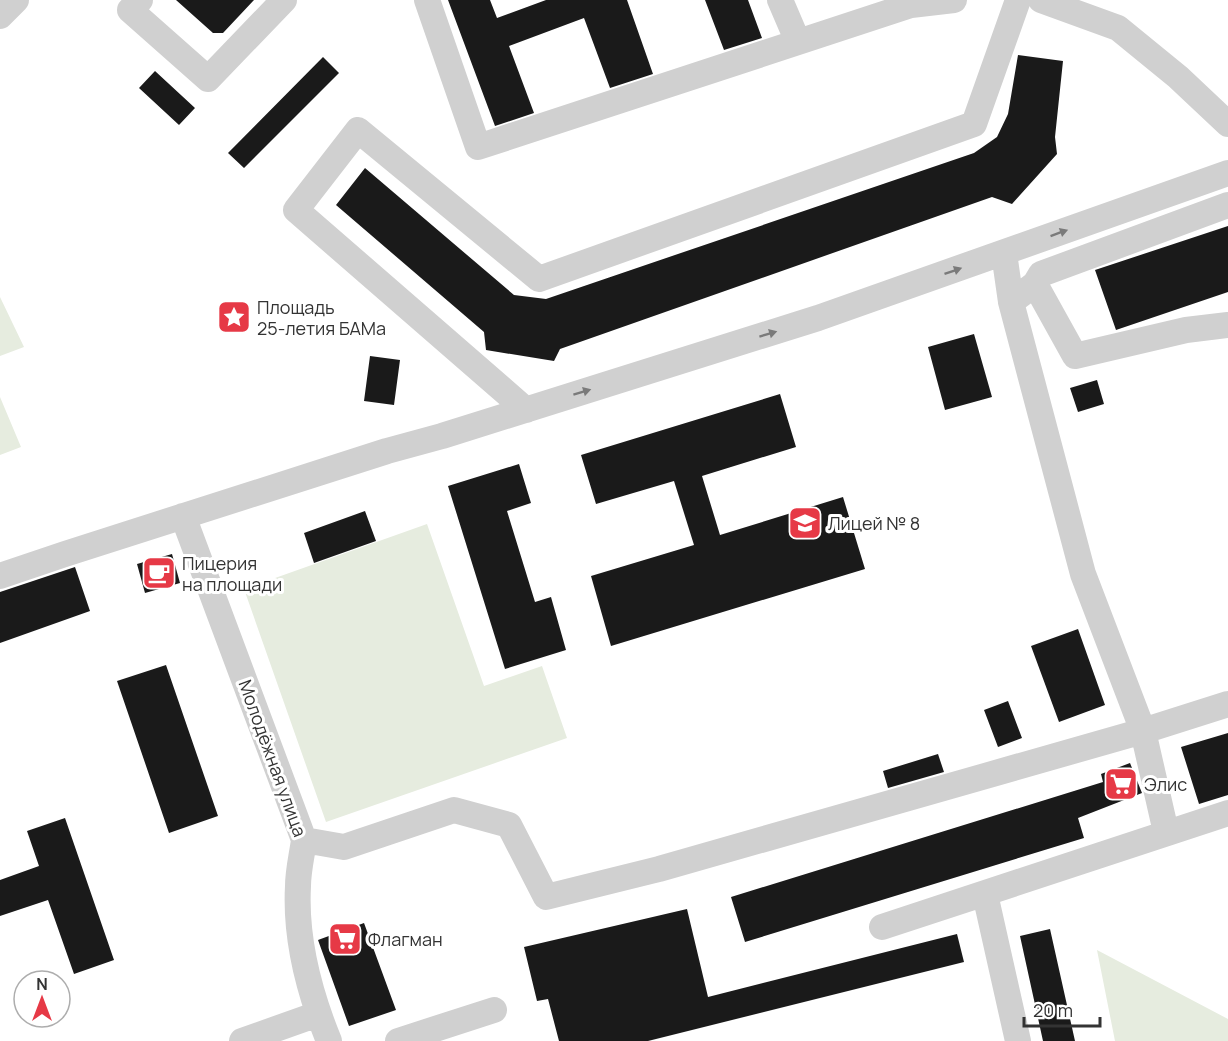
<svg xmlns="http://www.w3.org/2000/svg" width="1228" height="1041" font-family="Manrope,sans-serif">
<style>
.green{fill:#e6ecdf}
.building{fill:#1a1a1a}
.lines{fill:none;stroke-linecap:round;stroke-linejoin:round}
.minor{stroke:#d0d0d0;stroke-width:26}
.oneway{fill:#7a7a7a}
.labels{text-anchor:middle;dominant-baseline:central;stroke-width:6;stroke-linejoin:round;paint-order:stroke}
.poi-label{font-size:18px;fill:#333;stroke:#fff;text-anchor:start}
.street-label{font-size:18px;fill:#333;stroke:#fff}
</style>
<rect width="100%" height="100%" fill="#fff"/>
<path class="green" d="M0,297L24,347L0,356Z
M0,397L21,447L0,455Z
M427,524L484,686L542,666L567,738L326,822L244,589Z
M1097,950L1228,1019V1041H1115Z"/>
<path class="building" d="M176,0H254L223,33H213Z
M448,0H490L497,18L546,0H627L653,74L610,88L584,18L509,46L534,113L495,126Z
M705,0H748L762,38L724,50Z
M1018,55L1063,61L1055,137L1057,154L1012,204L992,197L560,349L554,361L486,350L484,332L336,205L365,168L514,295L546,299L974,153L997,137L1008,114Z
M323,57L339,73L244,168L228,153Z
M155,71L195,108L179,125L139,88Z
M1228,226V292L1116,330L1095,270Z
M974,334L992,397L945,410L928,347Z
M370,356L400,360L394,405L364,401Z
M1097,380L1104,404L1078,412L1070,388Z
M780,394L796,447L702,476L720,535L843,497L865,569L611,646L591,576L694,545L674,481L596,504L581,455Z
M519,464L531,503L507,511L535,602L551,597L566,650L505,669L448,486Z
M365,511L376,541L314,563L304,533Z
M172,554L180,583L145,593L137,564Z
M75,567L90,611L0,643V592Z
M1078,629L1105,705L1059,722L1031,646Z
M166,665L218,816L169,833L117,681Z
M1008,701L1022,738L998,747L984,710Z
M1228,733V795L1199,804L1181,747Z
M938,754L944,772L888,788L883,771Z
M1130,763L1142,793L1078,818L1084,838L745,942L731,897L1103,782L1101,774Z
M65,818L114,960L74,974L48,900L0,916V880L39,866L27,831Z
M687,909L708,997L957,934L964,962L648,1041H559L548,999L537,1001L524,947Z
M364,923L396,1010L349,1026L318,940Z
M1050,929L1075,1041H1043L1020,936Z"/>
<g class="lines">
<path class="minor" d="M140,0L130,10L208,79L284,0
M427,0L478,147L911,5L954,0
M780,0L798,42
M1041,0L1118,28L1178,77L1228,124
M0,16L16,0
M1004,253L1011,302
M1035,284L1075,356L1186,330L1228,325
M526,410L296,210L358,130L539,279L974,124L1018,0
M183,516L304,840C302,855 298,871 298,886C295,940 309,992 329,1041
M0,576L65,554L387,451L442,436L818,318L1228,173
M1166,832L1143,731L1083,574L1011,302L1035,284L1041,274L1228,205
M304,840L344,847L454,810L509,825L546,897L659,869L1143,731L1228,704
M985,894L1018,1041
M882,927L1228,813
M242,1041L318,1014
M398,1041L494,1010"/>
</g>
<defs><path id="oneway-solid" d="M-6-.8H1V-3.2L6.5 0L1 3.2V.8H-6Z" transform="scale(1.5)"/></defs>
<g class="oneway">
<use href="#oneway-solid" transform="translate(1059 233) rotate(-20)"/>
<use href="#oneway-solid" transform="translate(953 271) rotate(-19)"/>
<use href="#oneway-solid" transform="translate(768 334) rotate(-17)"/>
<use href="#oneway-solid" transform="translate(582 392) rotate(-17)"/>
</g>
<defs>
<symbol id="sight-square" viewBox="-11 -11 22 22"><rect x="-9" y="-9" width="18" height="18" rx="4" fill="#e63946" stroke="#fff"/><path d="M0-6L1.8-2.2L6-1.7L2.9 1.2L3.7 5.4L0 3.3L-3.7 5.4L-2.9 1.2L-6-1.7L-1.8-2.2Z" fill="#fff"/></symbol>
<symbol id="school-square" viewBox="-11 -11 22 22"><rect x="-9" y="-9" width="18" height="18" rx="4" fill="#e63946" stroke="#fff"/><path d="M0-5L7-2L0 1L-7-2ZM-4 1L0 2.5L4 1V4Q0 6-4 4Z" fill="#fff"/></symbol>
<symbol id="cafe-square" viewBox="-11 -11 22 22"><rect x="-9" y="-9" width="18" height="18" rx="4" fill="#e63946" stroke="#fff"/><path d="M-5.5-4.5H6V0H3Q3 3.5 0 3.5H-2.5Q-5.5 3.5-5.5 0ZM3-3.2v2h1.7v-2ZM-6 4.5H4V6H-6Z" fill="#fff"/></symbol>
<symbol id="supermarket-square" viewBox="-11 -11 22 22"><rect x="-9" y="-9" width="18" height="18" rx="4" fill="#e63946" stroke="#fff"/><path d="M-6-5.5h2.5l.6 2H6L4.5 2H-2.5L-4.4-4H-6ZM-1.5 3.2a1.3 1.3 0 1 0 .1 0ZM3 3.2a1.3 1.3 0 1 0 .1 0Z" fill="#fff"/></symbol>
</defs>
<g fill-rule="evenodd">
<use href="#sight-square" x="215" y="298" width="38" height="38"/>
<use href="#school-square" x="786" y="504" width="38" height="38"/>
<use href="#cafe-square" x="140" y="554" width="38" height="38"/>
<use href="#supermarket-square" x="1102" y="765" width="38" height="38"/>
<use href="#supermarket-square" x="326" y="920" width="38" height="38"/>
</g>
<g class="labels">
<g class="poi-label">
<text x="257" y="307">Площадь<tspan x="257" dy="21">25-летия БАМа</tspan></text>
<text x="828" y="523">Лицей № 8</text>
<text x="182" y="563">Пицерия<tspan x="182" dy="21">на площади</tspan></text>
<text x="1144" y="784">Элис</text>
<text x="368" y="939">Флагман</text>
</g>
<g class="street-label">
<text transform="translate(273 758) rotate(70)">Молодёжная улица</text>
</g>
</g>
<g transform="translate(42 999)"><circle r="28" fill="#ffffff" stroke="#adadad" stroke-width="1.5"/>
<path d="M0-4.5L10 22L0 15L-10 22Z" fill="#e63946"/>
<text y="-9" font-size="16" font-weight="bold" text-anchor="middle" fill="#333333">N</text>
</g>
<path d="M1024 1017v9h76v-9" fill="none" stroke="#333333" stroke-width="3"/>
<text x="1033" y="1017" font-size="18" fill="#333333" stroke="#ffffff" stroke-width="4.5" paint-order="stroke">20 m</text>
</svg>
